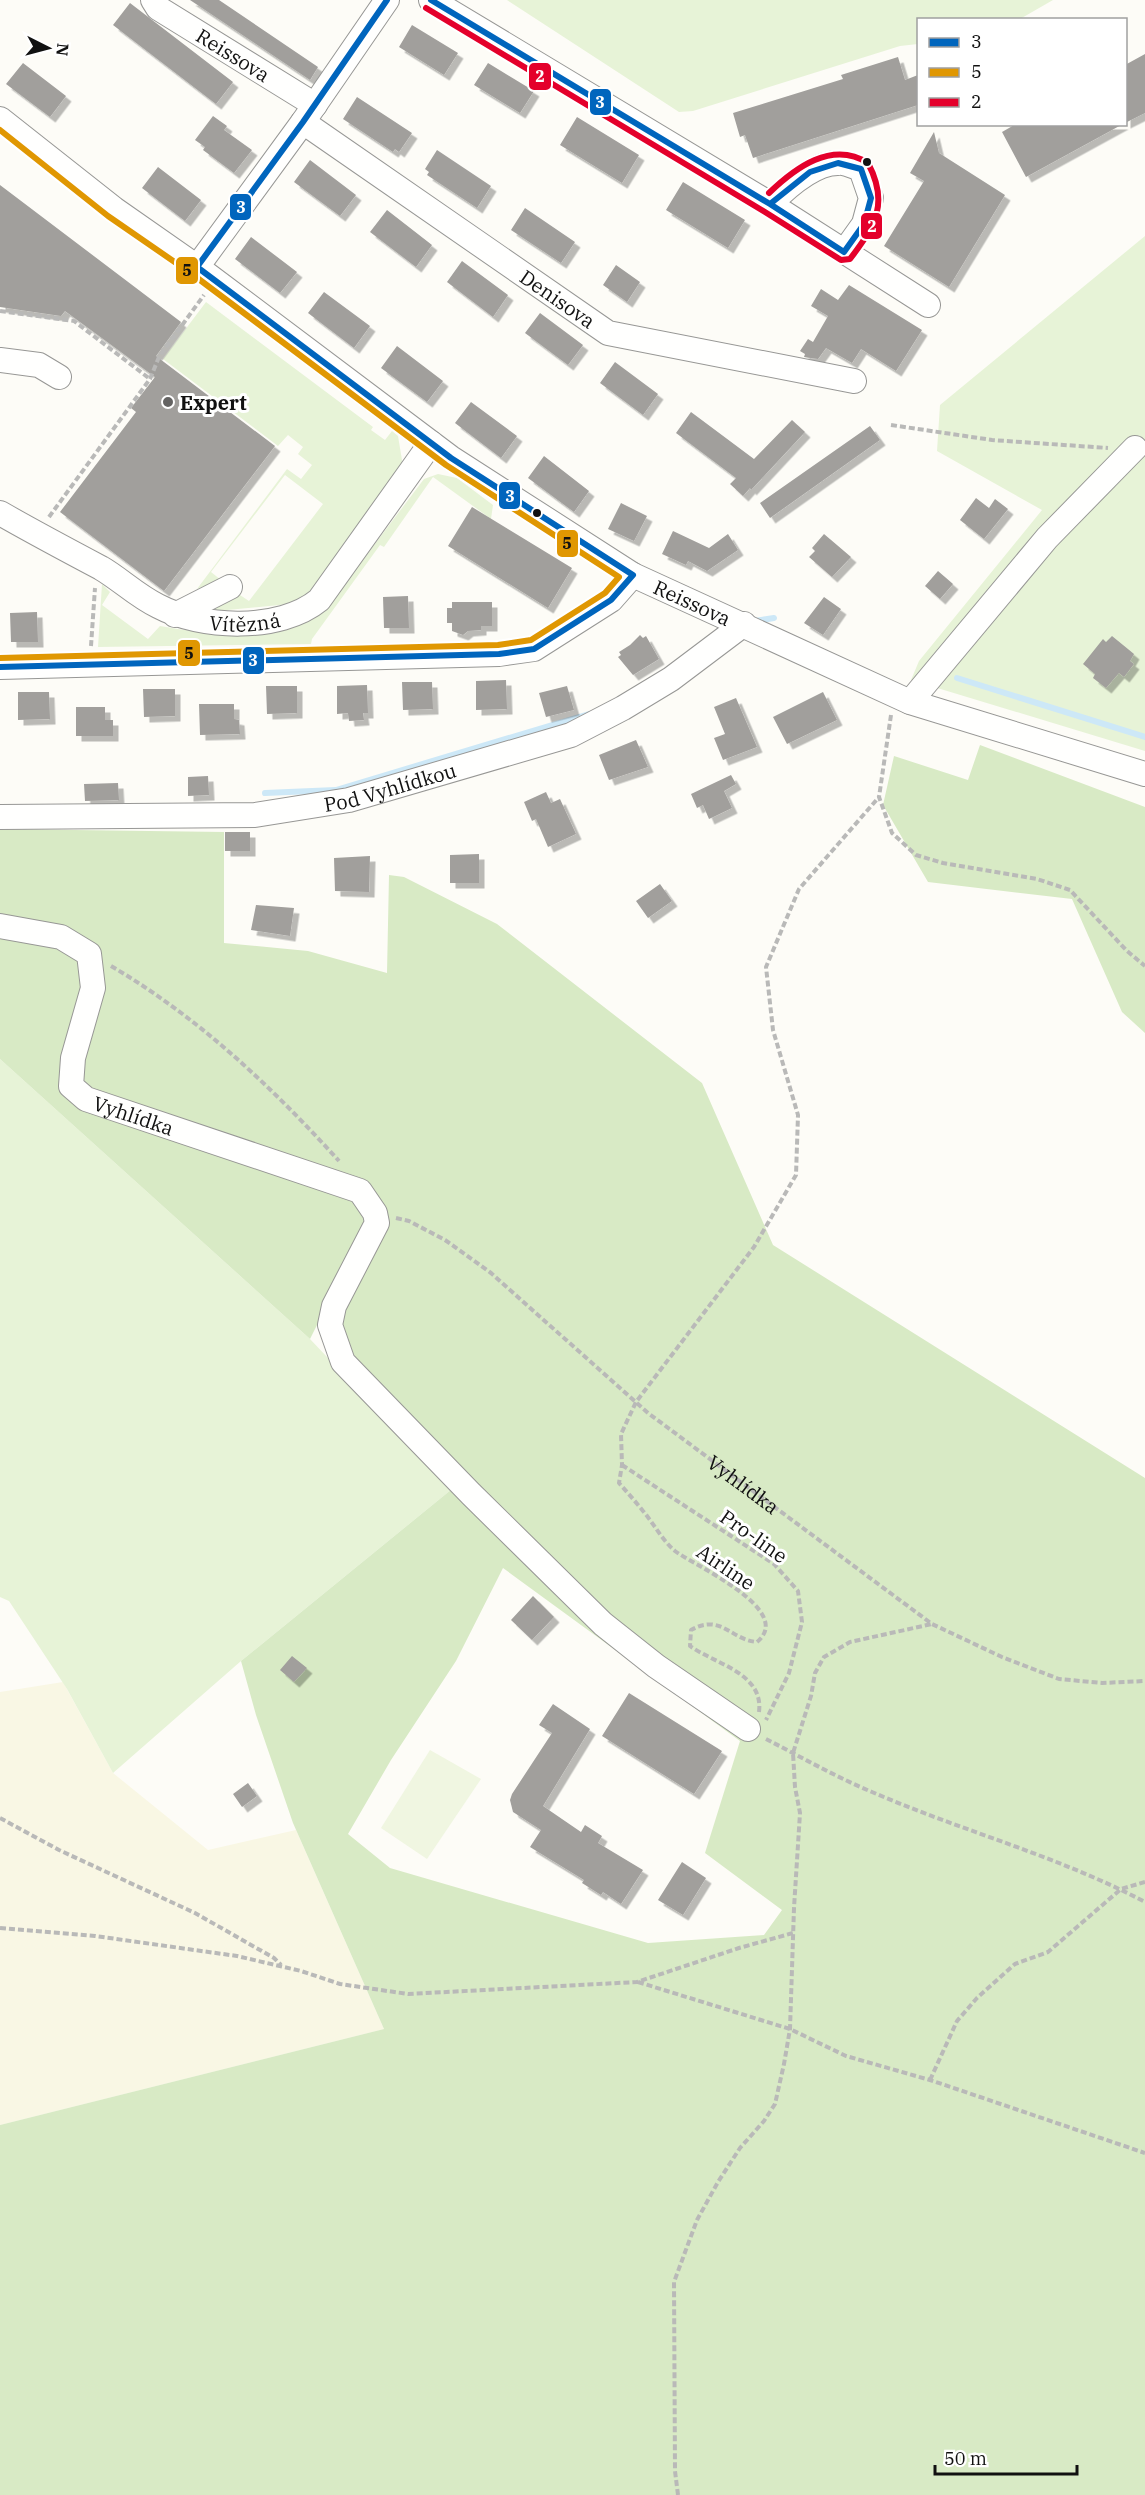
<svg xmlns="http://www.w3.org/2000/svg" width="1145" height="2495" font-family="'IBM Plex Serif',serif">
<style>
.farmland{fill:#f9f7e4}
.green{fill:#e7f3d7}
.forest{fill:#d8eac5;fill-rule:evenodd}
.pitch{fill:#f0f6e1}
.lines{fill:none;stroke-linecap:round;stroke-linejoin:round}
.stream{stroke:#cde8f7;stroke-width:6}
.building{fill:#a19f9c;filter:url(#shadow)}
.minor-casing{stroke:#979795;stroke-width:26}
.path{stroke:#b9b9b8;stroke-width:4;stroke-dasharray:6 3;stroke-linecap:butt}
.minor{stroke:#fffffe;stroke-width:24}
.bus-1-casing{stroke:#fff;stroke-width:10}
.bus-2-casing{stroke:#fff;stroke-width:10}
.bus-3-casing{stroke:#fff;stroke-width:10}
.bus-1{stroke:#0065bd;stroke-width:6}
.bus-2{stroke:#e09702;stroke-width:6}
.bus-3{stroke:#e4002b;stroke-width:6}
.bus-dot{fill:#111;stroke:#fff;stroke-width:2}
.poi-dot{fill:#646362;stroke:#fff;stroke-width:2}
.labels{text-anchor:middle;dominant-baseline:central;stroke-width:6;stroke-linejoin:round;paint-order:stroke}
.street-label{font-size:20px;fill:#111;stroke:#fff}
.poi-label{font-size:20px;font-weight:bold;fill:#111;stroke:#fff;text-anchor:start}
.line-badge{stroke:#fff;stroke-width:2}
.badge-label{font-size:16px;text-anchor:middle;font-weight:bold;fill:#fff}
.pale-badge-label{font-size:16px;text-anchor:middle;font-weight:bold;fill:#111}
</style>
<defs>
<filter id="shadow"><feDropShadow dx="5.5" dy="5.5" stdDeviation="0" flood-color="#0004"/></filter>
</defs>
<rect width="100%" height="100%" fill="#fdfcf7"/>
<path class="farmland" d="M63,1682L113,1773L208,1850L296,1830L384,2029L0,2125V1692Z"/>
<path class="green" d="M507,0H1053L1020,19L918,20V44L900,46L693,111L679,112Z
M1145,236V751L911,680L919,661L1042,510L937,451L940,405Z
M206,302L373,427L371,430L385,440L392,431L398,436L403,466L309,593L290,604L217,611L214,608L216,604L240,595L249,601L323,504L285,475L211,572L221,580L197,589L287,469L301,479L312,465L298,454L303,447L288,435L278,446L163,359Z
M438,474L457,478L493,505L491,519L433,477L384,547L380,545L312,639L311,644L98,647L102,584L110,592L102,605L148,639L160,626C203,634 288,642 324,611L424,479Z
M0,1059L310,1339L452,1489L241,1661L113,1773L67,1689L9,1601L0,1597Z"/>
<path class="forest" d="M980,745L1145,807V1033L1122,1012L1072,899L928,882L883,805L894,756L968,780Z
M0,829L224,832V943L308,951L387,973L389,875L404,877L497,924L702,1083L773,1245L1145,1478V2495H0V2125L384,2029L293,1823L256,1715L241,1661L452,1489L336,1341L355,1249L310,1339L0,1059ZM503,1568L740,1741L705,1853L782,1910L764,1935L648,1943L390,1868L348,1834L391,1760L456,1661Z"/>
<path class="pitch" d="M430,1750L481,1779L427,1859L381,1828Z"/>
<g class="lines">
<path class="stream" d="M755,621L774,618
M957,678L1145,737
M265,793L336,790L589,714"/>
</g>
<path class="building" d="M190,0H219L318,67L310,80Z
M130,3L233,82L216,104L113,25Z
M412,25L458,53L444,75L399,47Z
M1145,54V113L1125,123V65Z
M898,57L905,80L918,75V105L753,158L745,135L740,137L733,113L843,79L841,75Z
M23,63L66,96L50,117L6,84Z
M488,63L534,91L520,113L474,85Z
M357,97L412,133L399,152L395,149L393,152L343,119Z
M213,116L227,126L224,130L252,150L234,173L203,150L205,147L195,140Z
M577,117L639,155L622,183L560,145Z
M1016,124H1123L1026,177L1002,132Z
M934,132L939,153L1005,195L949,287L884,246L924,181L910,173Z
M437,150L491,186L477,208L427,175L429,172L425,169Z
M310,160L356,195L340,216L294,182Z
M158,167L201,200L185,221L142,188Z
M683,182L745,220L728,248L666,210Z
M0,185L181,322L156,356L275,446L164,591L60,512L136,412L131,408L155,377L65,311L61,316L0,307Z
M525,208L575,242L561,263L511,230Z
M387,210L432,245L416,267L370,232Z
M251,237L297,272L280,293L235,259Z
M462,261L508,295L493,317L447,282Z
M616,265L640,282L627,302L603,285Z
M849,285L922,330L896,371L861,349L852,363L826,348L818,359L804,357L805,354L800,351L808,339L813,342L828,316L811,306L821,289L838,300Z
M324,292L370,326L354,348L308,313Z
M540,313L583,345L568,365L525,333Z
M397,346L443,381L427,402L381,368Z
M615,362L658,394L643,415L600,383Z
M471,402L517,436L501,458L455,423Z
M691,412L754,459L792,420L805,432L751,490L750,488L743,496L730,484L736,478L676,433Z
M870,426L880,440L770,518L760,503Z
M544,456L589,491L574,512L528,478Z
M976,498L989,508L995,499L1008,509L984,539L960,520Z
M621,503L647,516L634,541L608,529Z
M472,507L572,568L548,608L448,546Z
M673,531L709,548L728,534L738,550L707,571L688,561L686,565L662,554Z
M824,534L851,557L832,577L809,557L815,551L812,548Z
M938,571L953,584L940,599L925,586Z
M408,596L409,628H384L383,597Z
M824,597L841,609L823,635L804,623Z
M452,602H492V626H481V630L468,631L463,635L452,631V623H447V608H452Z
M37,612L38,642H11L10,613Z
M640,635L643,638L646,636L659,659L633,675L618,657L621,655L619,652L630,645Z
M1112,636L1134,654L1130,661L1134,664L1124,677L1119,673L1106,688L1093,678L1095,674L1083,664L1103,639L1106,642Z
M506,680L507,709L476,710V681Z
M402,682H432L433,709L403,710Z
M367,685L368,713H363L364,720L349,721L348,713L337,714V686Z
M266,686H297V713L267,714Z
M567,686L574,710L546,717L539,693Z
M143,689H175V716L144,717Z
M18,692H49L50,719L18,720Z
M823,692L837,720L787,744L773,717Z
M736,698L757,747L723,760L714,738L725,734L714,707Z
M199,704H234V719L239,720L240,734L200,735Z
M76,707H105V720H113V736H76Z
M636,740L648,767L609,780L599,755Z
M731,775L736,784L724,791L732,808L709,819L703,805L697,808L691,794Z
M208,776L209,795L188,796V777Z
M118,783L119,800L85,801L84,784Z
M546,792L551,803L560,799L576,834L548,847L536,819L532,821L524,802Z
M225,832H250V851H225Z
M479,854V883H450V855Z
M370,856L369,892L335,891L334,858Z
M660,884L672,901L648,918L636,901Z
M256,905L294,908L290,936L251,930Z
M533,1596L554,1617L532,1640L511,1620Z
M292,1656L307,1668L294,1682L280,1670Z
M629,1693L722,1751L694,1794L602,1736Z
M553,1704L590,1729L543,1806L581,1832L585,1825L602,1836L598,1843L643,1870L621,1904L603,1892L601,1895L582,1883L584,1880L530,1847L541,1830L513,1812L510,1800L512,1794L552,1733L539,1725Z
M248,1783L257,1796L242,1807L233,1794Z
M682,1862L706,1878L683,1915L658,1900Z"/>
<g class="lines">
<defs>
<g id="minor">
<path id="s2" d="M153,0L158,8L315,105"/>
<path d="M431,0L770,204L928,305"/>
<path id="s3" d="M0,119L114,209L197,267L451,458L633,575L910,702L1145,774"/>
<path id="s4" d="M303,122L608,333L854,381"/>
<path d="M770,204C786,188 814,163 838,163C845,162 854,167 861,169L871,198L864,224L844,252"/>
<path d="M197,267L303,122L387,0"/>
<path d="M0,360L39,365L59,377"/>
<path id="s5" d="M0,513C33,532 67,550 101,568C120,579 137,596 158,606C201,629 280,632 319,600L431,443"/>
<path d="M175,615L230,587"/>
<path d="M0,667L499,654L534,649L611,600L633,575"/>
<path d="M910,702L1047,538L1135,448"/>
<path id="s6" d="M0,817L255,815L349,800L571,735L623,708L671,679L744,624"/>
<path id="s7" d="M0,926L61,937L89,954L93,988L73,1058L71,1086L86,1099L360,1191L375,1213L377,1223L334,1306L330,1325L343,1362L471,1494L603,1624L656,1666L748,1729"/>
</g>
</defs>
<use href="#minor" class="minor-casing"/>
<g class="path">
<path d="M0,311L74,321L150,379"/>
<path d="M891,425L992,440L1108,448"/>
<path d="M49,517L150,379L159,357L204,295"/>
<path d="M91,646L95,588"/>
<path d="M891,715L879,797L892,833L916,855L943,863L1037,879L1070,890L1127,951L1145,966"/>
<path d="M111,966C198,1017 272,1087 339,1161"/>
<path id="s1" d="M396,1218L409,1221L445,1240L491,1273L648,1413L932,1624L1002,1657L1059,1679L1102,1683L1145,1681"/>
<path d="M622,1465L774,1564L798,1591L802,1622L789,1673L766,1720"/>
<path d="M759,1712C764,1673 715,1664 690,1646L691,1630C721,1613 731,1640 757,1642C796,1610 693,1565 675,1551C662,1540 654,1524 643,1511C635,1501 627,1492 619,1483L622,1465L621,1434L636,1402L754,1247L796,1175L798,1115L773,1030L766,967L799,889L879,797"/>
<path d="M766,1739C801,1757 836,1777 872,1792C962,1831 1058,1856 1145,1902"/>
<path d="M0,1818L59,1850L195,1913L274,1958L281,1965"/>
<path d="M0,1928L95,1936L237,1956L301,1971L340,1984L408,1994L637,1982L739,1948L793,1933"/>
<path d="M638,1982L790,2029L846,2056L930,2080L1145,2153"/>
<path d="M930,2080L957,2021L977,1998L1015,1964L1048,1952L1121,1889L1145,1882"/>
<path d="M678,2495L675,2471L674,2282L697,2220L718,2182L740,2148L764,2121L775,2104L784,2064L790,2029L794,1908L800,1813L795,1787L793,1753L811,1696L815,1673L824,1657L850,1642L932,1624"/>
</g>
<use href="#minor" class="minor"/>
<defs>
<path id="bus-1" d="M431,0L770,204
M838,163L861,169L871,198L864,224L844,252L770,204L810,172Z
M0,667L499,654L534,649L611,600L633,575L451,458L197,267L303,122L387,0"/>
<path id="bus-2" d="M0,130L108,216L192,274L446,465L619,577L605,593L531,640L498,645L0,658"/>
<path id="bus-3" d="M426,8L765,212L841,260L850,259C876,225 889,203 868,163C832,140 795,168 769,193"/>
</defs>
<use href="#bus-1" class="bus-1-casing"/>
<use href="#bus-2" class="bus-2-casing"/>
<use href="#bus-3" class="bus-3-casing"/>
<use href="#bus-1" class="bus-1"/>
<use href="#bus-2" class="bus-2"/>
<use href="#bus-3" class="bus-3"/>
</g>
<g class="bus-dot">
<circle cx="867" cy="162" r="5"/>
<circle cx="537" cy="513" r="5"/>
</g>
<circle class="poi-dot" cx="168" cy="402" r="6"/>
<g class="labels">
<g class="street-label">
<text stroke="none"><textPath href="#s2" startOffset="98">Reissova</textPath></text>
<text stroke="none"><textPath href="#s4" startOffset="310">Denisova</textPath></text>
<text stroke="none"><textPath href="#s3" startOffset="846">Reissova</textPath></text>
<text stroke="none"><textPath href="#s5" startOffset="273">Vítězná</textPath></text>
<text stroke="none"><textPath href="#s6" startOffset="393">Pod Vyhlídkou</textPath></text>
<text stroke="none"><textPath href="#s7" startOffset="300">Vyhlídka</textPath></text>
<text stroke="none"><textPath href="#s1" startOffset="440">Vyhlídka</textPath></text>
<text transform="translate(754 1536) rotate(35)">Pro-line</text>
<text transform="translate(726 1567) rotate(34)">Airline</text>
</g>
<g class="poi-label">
<text x="180" y="402">Expert</text>
</g>
</g>
<g class="line-badge">
<rect x="528" y="62" width="24" height="29" rx="6" fill="#e4002b"/>
<rect x="589" y="88" width="23" height="28" rx="6" fill="#0065bd"/>
<rect x="229" y="193" width="23" height="28" rx="6" fill="#0065bd"/>
<rect x="860" y="212" width="23" height="28" rx="6" fill="#e4002b"/>
<rect x="175" y="256" width="24" height="29" rx="6" fill="#e09702"/>
<rect x="498" y="481" width="23" height="29" rx="6" fill="#0065bd"/>
<rect x="556" y="529" width="23" height="29" rx="6" fill="#e09702"/>
<rect x="177" y="639" width="24" height="28" rx="6" fill="#e09702"/>
<rect x="242" y="646" width="23" height="29" rx="6" fill="#0065bd"/>
</g>
<g class="badge-label">
<text x="540" y="82">2</text>
<text x="600" y="108">3</text>
<text x="241" y="213">3</text>
<text x="872" y="232">2</text>
<text x="510" y="502">3</text>
<text x="253" y="666">3</text>
</g>
<g class="pale-badge-label">
<text x="187" y="276">5</text>
<text x="567" y="549">5</text>
<text x="189" y="659">5</text>
</g>
<rect x="917" y="18" width="210" height="108" fill="#ffffff" stroke="#a0a0a0" stroke-width="1.5"/>
<rect x="929" y="38" width="30" height="9" fill="#0065bd" stroke="#a0a0a0" stroke-width="1.5"/>
<text x="971" y="48" font-size="18" fill="#111111">3</text>
<rect x="929" y="68" width="30" height="9" fill="#e09702" stroke="#a0a0a0" stroke-width="1.5"/>
<text x="971" y="78" font-size="18" fill="#111111">5</text>
<rect x="929" y="98" width="30" height="9" fill="#e4002b" stroke="#a0a0a0" stroke-width="1.5"/>
<text x="971" y="108" font-size="18" fill="#111111">2</text>
<g transform="translate(48 48) rotate(96)" stroke="#ffffff" stroke-width="4.5" paint-order="stroke">
<path d="M0-4.5L10 22L0 15L-10 22Z" fill="#111111"/>
<text y="-9" font-size="16" font-weight="bold" text-anchor="middle" fill="#111111">N</text>
</g>
<path d="M935 2465v9h142v-9" fill="none" stroke="#111111" stroke-width="3"/>
<text x="944" y="2465" font-size="18" fill="#111111" stroke="#ffffff" stroke-width="4.5" paint-order="stroke">50 m</text>
</svg>
